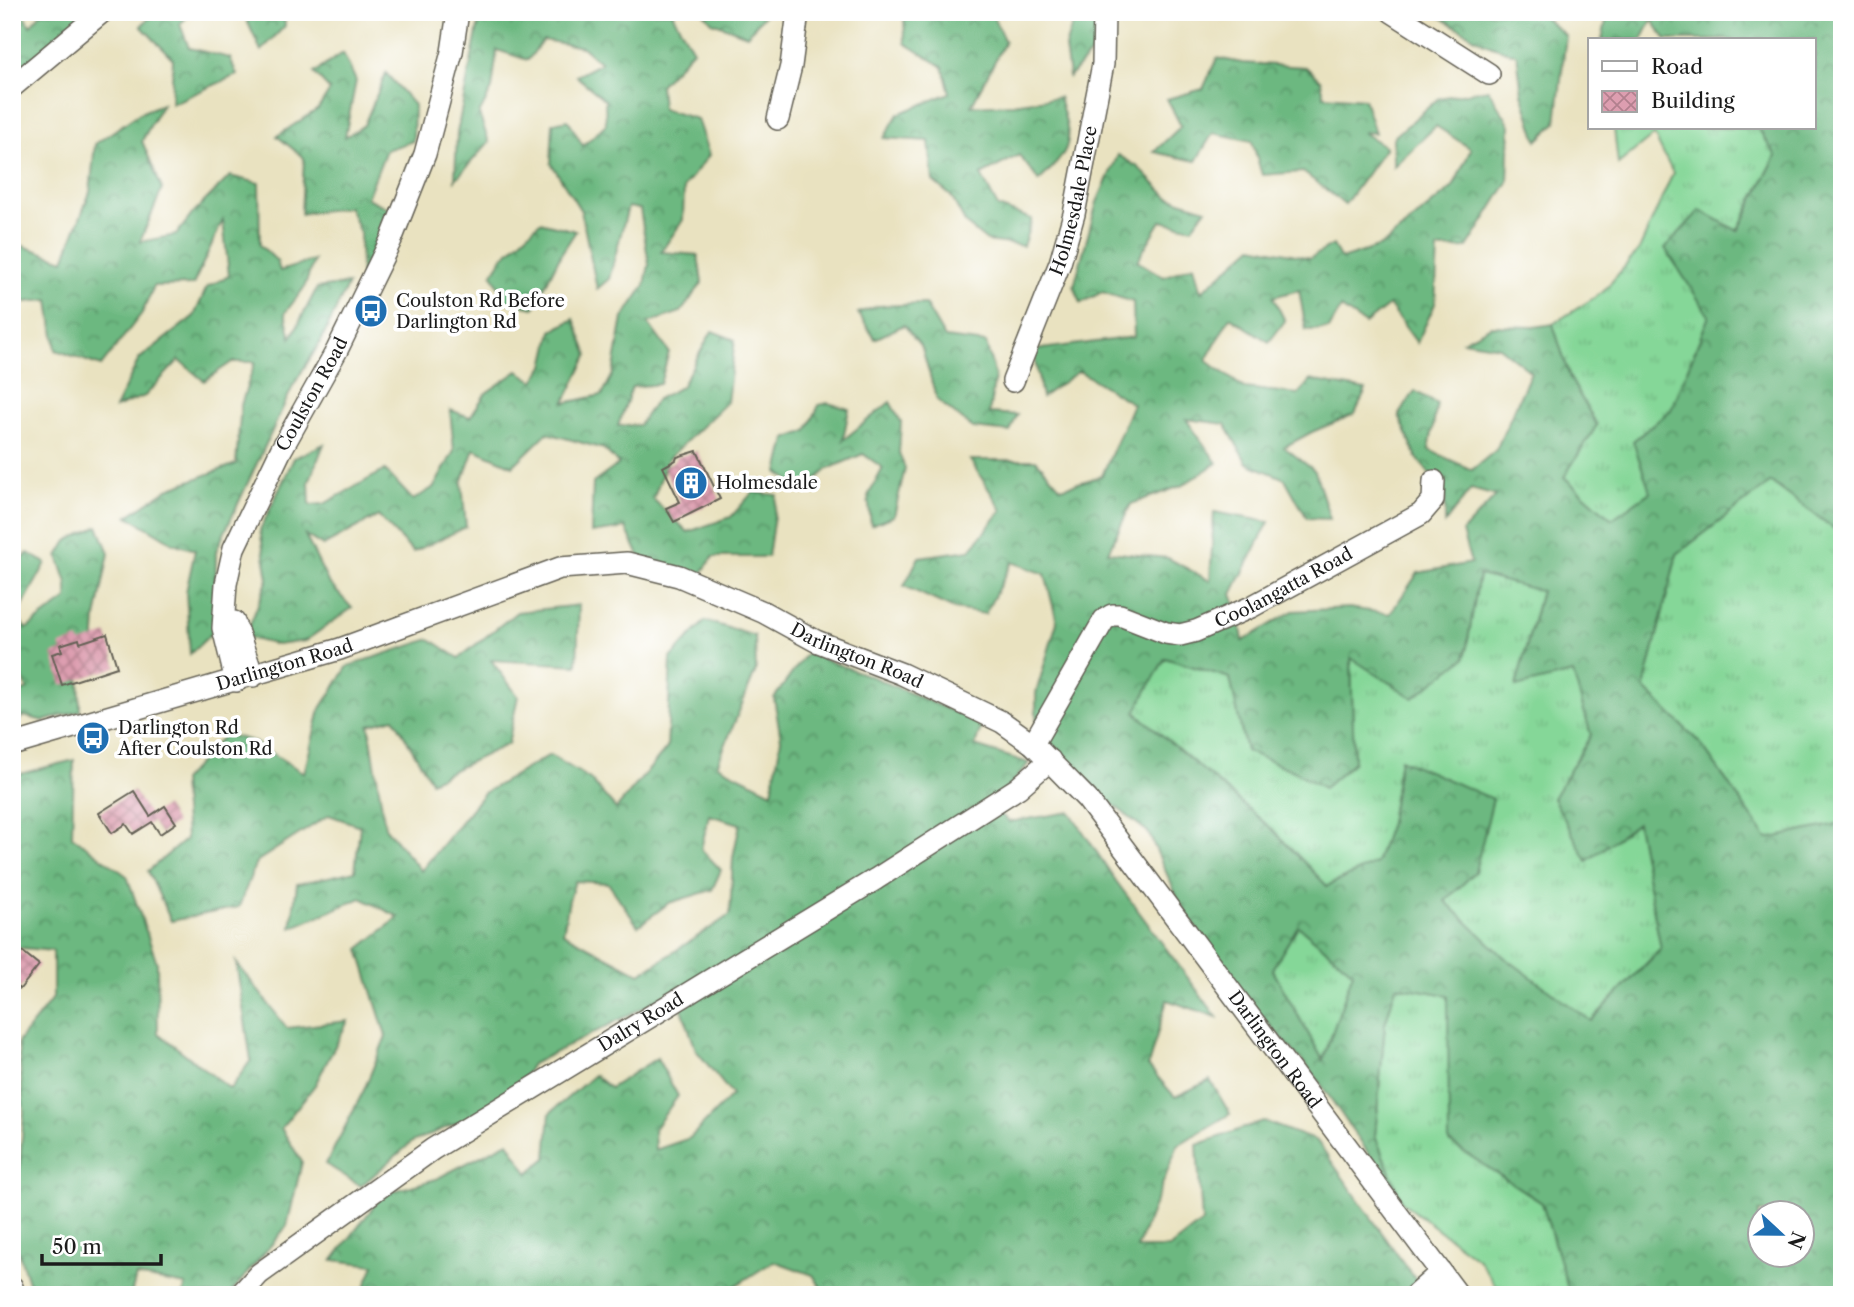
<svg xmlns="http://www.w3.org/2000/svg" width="1854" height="1307" font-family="'Libre Caslon Text',serif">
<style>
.grass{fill:url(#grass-tufts);stroke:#507a5a;stroke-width:2}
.forest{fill:url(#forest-crowns);stroke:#446a4e;stroke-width:2;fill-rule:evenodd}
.building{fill:url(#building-cross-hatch)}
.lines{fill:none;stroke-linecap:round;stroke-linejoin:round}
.minor-casing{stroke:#646155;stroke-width:24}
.minor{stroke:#fff;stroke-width:21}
.labels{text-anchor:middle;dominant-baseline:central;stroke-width:7;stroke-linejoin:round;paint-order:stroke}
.street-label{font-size:18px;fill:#1c1c1c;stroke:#fff}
.poi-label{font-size:18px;fill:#1c1c1c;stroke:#fff;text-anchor:start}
</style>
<defs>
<pattern id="grass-tufts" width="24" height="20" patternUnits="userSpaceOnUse" patternTransform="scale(1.75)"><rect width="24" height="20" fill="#85d798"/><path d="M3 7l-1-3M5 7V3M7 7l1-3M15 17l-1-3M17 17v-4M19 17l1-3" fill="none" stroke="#72b882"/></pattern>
<pattern id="forest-crowns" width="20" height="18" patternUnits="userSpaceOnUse" patternTransform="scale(1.75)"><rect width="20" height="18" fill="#6cb880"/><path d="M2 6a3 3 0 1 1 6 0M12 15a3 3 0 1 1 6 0" fill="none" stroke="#589568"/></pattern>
<pattern id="building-cross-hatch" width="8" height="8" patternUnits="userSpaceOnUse" patternTransform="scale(1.75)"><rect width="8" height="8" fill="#dd9eb0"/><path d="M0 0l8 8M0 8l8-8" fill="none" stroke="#b2808e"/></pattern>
</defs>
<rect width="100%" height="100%" fill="#fff"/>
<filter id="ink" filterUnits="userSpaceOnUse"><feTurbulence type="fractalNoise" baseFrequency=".0143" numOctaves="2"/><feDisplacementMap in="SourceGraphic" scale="14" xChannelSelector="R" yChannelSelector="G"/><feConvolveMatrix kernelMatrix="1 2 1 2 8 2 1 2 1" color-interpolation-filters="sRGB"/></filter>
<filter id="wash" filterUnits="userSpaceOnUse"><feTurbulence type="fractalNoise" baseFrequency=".00686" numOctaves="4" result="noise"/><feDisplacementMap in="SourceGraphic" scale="28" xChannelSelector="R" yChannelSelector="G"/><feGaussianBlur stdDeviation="1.57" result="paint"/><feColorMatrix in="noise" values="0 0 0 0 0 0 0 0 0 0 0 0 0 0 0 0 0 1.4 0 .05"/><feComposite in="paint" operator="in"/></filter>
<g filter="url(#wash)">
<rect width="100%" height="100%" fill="#e9e2c0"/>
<path class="grass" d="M1614,128H1758L1776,156L1737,231L1709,316L1671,410L1633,441L1651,492L1612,519L1564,477L1597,425L1570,378L1553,324L1603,292L1639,250L1673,173L1654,135L1618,164Z
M1771,482L1838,531L1842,540V823L1767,839L1700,743L1644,688L1677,554Z
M1479,575L1541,590L1516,686L1573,672L1591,735L1553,799L1637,822L1661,948L1590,1022L1504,957L1445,901L1475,872L1400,760L1390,823L1376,863L1327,886L1272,829L1135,712L1165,658L1230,678L1246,751L1294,771L1324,788L1354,762L1351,658H1465Z
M1298,926L1353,972L1323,1060L1272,969Z
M1396,986L1449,995V1142L1542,1203L1570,1295H1502L1479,1260L1402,1202L1375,1136L1385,1024Z"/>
<path class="forest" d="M12,12H23L30,26L42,12H81L43,68L12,62Z
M155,12H192L180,24L189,48L230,58L237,75L171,104L173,59L141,26Z
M243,12H284L285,26L261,51Z
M481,12H674L673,15L693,50L660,85L662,109L697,119L709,155L684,187L683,220L661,252L698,255L702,283L681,312L648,323L669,352L660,384L632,387L618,426L639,425L657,399L681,387L712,331L735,340L727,402L668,459L653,499L688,532L731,517L753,492L777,495L768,557H713L701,574L640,558L626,528L591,533L593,483L619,464L604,449L547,433L513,466L474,449L462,483L466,527L413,552L378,516L323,546L305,535L328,582L352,608L305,641L277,645L245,637L268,579L260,530L294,458L324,444L309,482L310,505L324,504L385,470L413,500L434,487L454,451L450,410L470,417L486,393L518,371L534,381L544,366L552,331L574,319L588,355L564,403L602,395L613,374L623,318L645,285L649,264L640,209L628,207L609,279L597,289L581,211L551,163L553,123L568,120L583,146L606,124L605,100L576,76L601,63L582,47L543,40L528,60L497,50L492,89L479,114L489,142L455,180L457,132Z
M703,12H767L747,35L712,22Z
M904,12H991L1005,42L971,106L1013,104L1059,97C1072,143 1075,146 1039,181L1019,155L981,175L998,207L1032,219L1023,246L987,241L966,224L951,196L933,181L929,141L884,138L898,114L950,93L943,67L905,43Z
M1076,12H1097L1107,36L1069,77L1065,47Z
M1432,12H1538L1566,36L1556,123L1537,141L1522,93L1517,55L1484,43Z
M1608,12H1842V540L1837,531L1771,482L1677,554L1644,688L1700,743L1767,839L1842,823V1295H1570L1542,1203L1449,1142L1448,995L1396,986L1385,1024L1375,1136L1402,1202L1313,1073L1230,981L1179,901L1148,832L1080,779L1036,741V693L1057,622L1045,574L1012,562L985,614L954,609L904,586L919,557L970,550L1002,510L970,460H1036L1061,488L1102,476L1133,404L1079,371L1042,397L1033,350L1134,337L1133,302L1102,292L1081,303L1074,286L1097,202L1118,155L1138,167L1168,197L1206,209L1192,228L1161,221L1137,261L1164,277L1194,265L1201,292L1253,246L1310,258L1333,245L1341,259L1381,246L1453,187L1471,149L1436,126L1393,167V138L1439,98L1488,89L1510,125L1508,182L1467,248L1438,249L1435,304L1417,343L1389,305L1365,324L1341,308L1329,329L1306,330L1299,290L1273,297L1285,321L1269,342L1230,317L1206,360L1244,388L1298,394L1311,380L1366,390L1355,414L1312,432L1284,447L1315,471L1330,519L1307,518L1285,479L1247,463L1225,424L1186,419L1217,463L1181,486L1131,504L1108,552L1168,558L1210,581L1214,512L1269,522L1232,594L1239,614L1243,641L1293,611L1349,608L1390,614L1418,573L1471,563L1462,532L1496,496L1471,489L1445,523V494L1417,458L1399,415L1415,391L1437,404L1429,450L1472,470L1496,450L1531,372L1499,347L1463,341L1491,326L1534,327L1553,324L1570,378L1597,425L1564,477L1612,519L1650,492L1633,441L1671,410L1709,316L1665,248L1700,210L1738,231L1776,156L1758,128H1814V40H1666L1652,20L1642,40H1602ZM1479,575L1541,591L1516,687L1573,673L1591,735L1553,798L1587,861L1637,823L1661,949L1591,1021L1504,957L1445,901L1475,872L1493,799L1400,759L1390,823L1376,863L1327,886L1272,829L1135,712L1165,658L1230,678L1246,751L1294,771L1324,788L1354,762L1351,658L1413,698L1465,658ZM1298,926L1353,972L1323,1060L1272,969ZM1759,1212H1801V1254H1759Z
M343,53L356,81L345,137L364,125L386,73L414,105L413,141L386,150L367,198L392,210L361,276L360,233L349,207L301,214L304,158L277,136L318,109L330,90L314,73Z
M1217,58L1242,63L1306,67L1321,81L1324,96L1364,99L1375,133L1362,132L1386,147L1345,204L1303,172L1262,175L1252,141L1213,133L1196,161L1154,152L1181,126L1167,99L1203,89Z
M162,104L142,141L162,189L140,242L176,235L194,212L230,176L259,183L260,245L277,261L280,271L314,260L304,288L285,313L291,338L317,288L348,284L321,341L293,386L216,551L215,630L190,654L186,592L195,550L173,543L128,516L168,489L236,464L241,405L255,362H232L204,381L179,360L145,396L115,408L139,359L194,316L207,287L229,276L223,220L193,285L154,286L142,313L101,366L56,350L49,300L14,303L12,300V245L14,243L64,260L90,192L95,144L140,113Z
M540,222L576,231L561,254L534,308L507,302L492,274L503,257Z
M925,304L945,338L986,343L995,376L989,413L1017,415L1010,432L973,428L937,400L922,348L904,325L875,339L858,313L878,306Z
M890,402L901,422L899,453L905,468L894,516L871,525L868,496L883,468L863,454L828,469L803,491L778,472L786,439L807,431L819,405L828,403L849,409L843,440Z
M98,526L109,553L96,618L94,650L79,669L80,711L44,721L23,716L12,728V695L28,689L12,663V568L28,553L46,563L17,616L26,629L67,599V583L58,556L67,541Z
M579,605L577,665L491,660L518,696L508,744L431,781L394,718L369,725L385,827L421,871L484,793L550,755L590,779L616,809L667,748L671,658L705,621L755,636L756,670L717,765L772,792L781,739L774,698L807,653L875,678L982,724L975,746L1029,763L992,806L1009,822L1070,812L1116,881L1217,1017L1167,1000L1148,1066L1175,1097L1210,1080L1230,1114L1178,1145L1137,1248H1169L1202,1222L1197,1145L1263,1121L1317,1141L1407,1268L1428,1295H826L813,1275L774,1261L721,1295H362L374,1265L333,1260L383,1194L436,1179L508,1142L528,1173L546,1158L550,1113L594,1075L610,1088L657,1058L678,1096L654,1129L655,1150L690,1138L732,1095L696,1050L676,991L532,1064L509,1101L412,1142L361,1186L326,1164L364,1090L386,1036L359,949L399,917L361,898L291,928L297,884L355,871L360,826L329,815L256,862L239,907L171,921L148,871L186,839L182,781L225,734L252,741L304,773L320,710L348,666L430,639L459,658L517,612ZM709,815L740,824L733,857L730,915L640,974L563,933L569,900L575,881L608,883L638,926L669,903L712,890L721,870L701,849Z
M74,760L72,836L127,876L157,963L158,1033L230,1089L251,1060L236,962L287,1028L348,1021L315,1085L281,1128L302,1162L287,1226L229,1295H183L186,1285L136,1276L131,1295H32L14,1237L24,1112L18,1042L53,998V951L12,947V776Z"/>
<g id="blocks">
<path class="building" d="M697,451L720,499L674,522L666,508L680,502L663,467L676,460L677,457Z
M107,634L117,667L62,685L52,654L62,651L60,645L79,639L80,643Z
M134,791L150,816L165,806L176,823L160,834L152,822L133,834L126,824L112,833L99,813Z
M12,943L39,965L20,989L12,984Z"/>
</g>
</g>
<g filter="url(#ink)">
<use href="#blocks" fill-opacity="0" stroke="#646155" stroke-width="2"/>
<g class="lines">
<defs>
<g id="minor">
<path d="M1392,12L1489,74"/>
<path d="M12,87L102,12"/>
<path d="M778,119L791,66L798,12"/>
<path id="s1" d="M1013,381L1060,263L1074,214L1103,64L1104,12"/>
<path d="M234,622L253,676"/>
<path id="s2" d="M236,681L223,628L226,584L234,548L281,450L337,350L391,240L425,154L452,52L458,12"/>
<path id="s3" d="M1033,744L1104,620L1112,615H1120L1166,633L1180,635L1196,631L1251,607L1421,514L1433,500L1434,481"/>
<path id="s4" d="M12,745L340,649L560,568L627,563L679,576L763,612L816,641L902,674L1002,722L1033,744L1087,799L1458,1295"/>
<path d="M12,1287L14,1295"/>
<path id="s5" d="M240,1295L259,1274L433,1149L876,879L1018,788L1050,760"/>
<path d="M1415,1295L1441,1272"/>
</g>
</defs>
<use href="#minor" class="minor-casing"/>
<use href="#minor" class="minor"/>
</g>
</g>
<defs>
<symbol id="bus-disc" viewBox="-11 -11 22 22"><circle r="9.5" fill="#1f6fb2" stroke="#fff"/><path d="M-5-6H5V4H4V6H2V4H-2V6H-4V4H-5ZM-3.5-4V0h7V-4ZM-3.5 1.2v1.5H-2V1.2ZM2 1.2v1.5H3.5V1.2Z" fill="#fff"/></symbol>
<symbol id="building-disc" viewBox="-11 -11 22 22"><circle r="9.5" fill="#1f6fb2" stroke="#fff"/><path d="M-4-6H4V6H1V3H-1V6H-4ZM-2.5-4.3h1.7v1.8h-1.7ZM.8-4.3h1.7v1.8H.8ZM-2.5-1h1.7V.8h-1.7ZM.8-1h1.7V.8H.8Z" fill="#fff"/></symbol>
</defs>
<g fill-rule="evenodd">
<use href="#bus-disc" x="352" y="292" width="38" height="38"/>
<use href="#building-disc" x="672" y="464" width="38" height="38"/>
<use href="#bus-disc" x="74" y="719" width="38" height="38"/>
</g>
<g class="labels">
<g class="street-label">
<text stroke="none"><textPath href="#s1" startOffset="191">Holmesdale Place</textPath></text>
<text stroke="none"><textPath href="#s2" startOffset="308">Coulston Road</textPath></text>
<text stroke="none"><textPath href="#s3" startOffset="338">Coolangatta Road</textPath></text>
<text stroke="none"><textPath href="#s4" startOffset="892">Darlington Road</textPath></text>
<text stroke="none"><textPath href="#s4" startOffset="284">Darlington Road</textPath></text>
<text stroke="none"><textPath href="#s5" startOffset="486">Dalry Road</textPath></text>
<text stroke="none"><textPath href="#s4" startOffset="1480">Darlington Road</textPath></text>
</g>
<g class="poi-label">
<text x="396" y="301">Coulston Rd Before<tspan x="396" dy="21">Darlington Rd</tspan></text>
<text x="716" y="483">Holmesdale</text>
<text x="118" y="728">Darlington Rd<tspan x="118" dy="21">After Coulston Rd</tspan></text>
</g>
</g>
<rect width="1854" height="1307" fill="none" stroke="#fff" stroke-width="42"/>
<rect x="1588" y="38" width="228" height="91" fill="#ffffff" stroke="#a4a4a4" stroke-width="2"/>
<rect x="1602" y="61" width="35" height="10" fill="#ffffff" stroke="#a4a4a4" stroke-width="2"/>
<text x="1651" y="74" font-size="21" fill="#1c1c1c">Road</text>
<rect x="1602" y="91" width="35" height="21" fill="url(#building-cross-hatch)" stroke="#a4a4a4" stroke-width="2"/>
<text x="1651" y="108" font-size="21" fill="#1c1c1c">Building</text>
<g transform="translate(1781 1234) rotate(112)"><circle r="33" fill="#ffffff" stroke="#a4a4a4" stroke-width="2"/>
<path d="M0-5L12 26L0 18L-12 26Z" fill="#1f6fb2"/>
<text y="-10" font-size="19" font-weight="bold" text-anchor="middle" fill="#1c1c1c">N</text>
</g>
<path d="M42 1254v10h119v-10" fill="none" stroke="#1c1c1c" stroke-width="3.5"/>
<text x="52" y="1254" font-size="21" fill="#1c1c1c" stroke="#ffffff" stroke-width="5" paint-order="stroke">50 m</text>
</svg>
